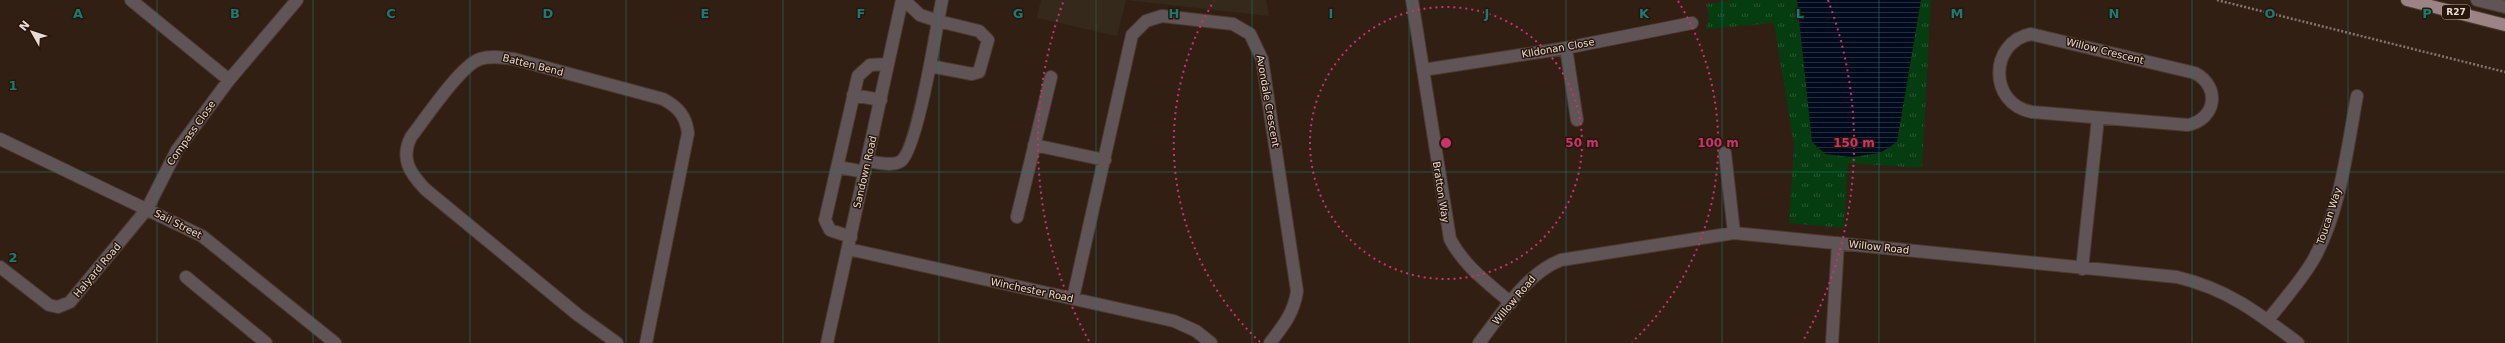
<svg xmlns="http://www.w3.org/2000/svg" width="2505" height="343" font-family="'DejaVu Sans',sans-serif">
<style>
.education{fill:#35291b}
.grass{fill:url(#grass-tufts)}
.water{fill:url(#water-rules)}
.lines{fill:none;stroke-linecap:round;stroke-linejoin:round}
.minor-casing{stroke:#4c392f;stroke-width:14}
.major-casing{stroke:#4c392f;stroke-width:14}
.path{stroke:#85756c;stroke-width:2.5;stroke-dasharray:2 2;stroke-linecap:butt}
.minor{stroke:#605456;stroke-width:12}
.major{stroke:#9c8386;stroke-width:12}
.grid{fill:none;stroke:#1a7b73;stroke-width:1;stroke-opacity:0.55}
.ring{fill:none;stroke:#c8356d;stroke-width:2;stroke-dasharray:2 4}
.labels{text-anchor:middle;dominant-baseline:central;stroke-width:3;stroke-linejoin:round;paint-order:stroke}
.shield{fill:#28160b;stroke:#afa198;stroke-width:1}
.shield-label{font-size:9px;font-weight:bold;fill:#e9dcd5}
.street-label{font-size:10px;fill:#e9dcd5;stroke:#28160b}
.grid-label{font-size:13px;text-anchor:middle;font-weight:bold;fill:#1a7b73;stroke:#28160b;stroke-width:3;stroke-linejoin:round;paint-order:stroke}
.centre{fill:#c8356d;stroke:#28160b;stroke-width:2}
.ring-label{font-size:12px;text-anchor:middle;font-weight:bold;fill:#c8356d;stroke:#28160b;stroke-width:3;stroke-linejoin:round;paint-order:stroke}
</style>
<defs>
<pattern id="grass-tufts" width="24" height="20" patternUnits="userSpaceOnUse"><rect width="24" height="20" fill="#053c10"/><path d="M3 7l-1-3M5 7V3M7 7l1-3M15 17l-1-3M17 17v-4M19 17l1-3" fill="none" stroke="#295832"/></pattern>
<pattern id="water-rules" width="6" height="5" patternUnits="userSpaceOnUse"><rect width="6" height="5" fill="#000a1d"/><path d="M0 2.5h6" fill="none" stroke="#252d3d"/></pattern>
</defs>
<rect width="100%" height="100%" fill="#321f14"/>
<path class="education" d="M1041,0H1266L1269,16L1126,0L1117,36L1037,18Z"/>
<path class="grass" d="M1733,0H1931L1922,168L1848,163L1844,228L1789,223L1794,146L1774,23L1706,29L1709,15L1706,4Z"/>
<path class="water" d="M1797,0H1921L1897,142L1880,153L1852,157L1825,154L1812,142Z"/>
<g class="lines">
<defs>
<path id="minor" d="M131,0L229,80
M1412,0L1450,239C1464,266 1488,283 1511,303
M2477,0L2505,7
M2031,34L2195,73C2221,87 2216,119 2188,125L2032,112C1988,104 1989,42 2031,34Z
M1566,48L1577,120
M930,66L972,74L979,72L988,40L979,31L938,21L942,0
M1423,70L1566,48L1692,23
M853,95L881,100
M0,139L202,236L335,343
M1034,145L1105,160
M1725,153L1734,233
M867,161C876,162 893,167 901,161C916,151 934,44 938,21L920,15L904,0
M838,167L865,172
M1017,217L1051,77
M851,237L830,230L825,220L858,76L870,65L887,64
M848,249L1174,321L1196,331L1211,343
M0,267L49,305L58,307L70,302L147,209L177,150L229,80L297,0
M2082,269L2098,118
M186,277L266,343
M1073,298L1132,35L1146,21L1162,16L1233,24L1250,34L1262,59L1297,291C1294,313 1283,326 1270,343
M2268,320C2283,301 2300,282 2312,262C2340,215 2347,149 2357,96
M617,343L578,315L425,189C410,173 400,159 411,137C425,119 461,65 480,59C492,55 503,58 514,59L663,99C678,107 686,116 688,133L646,343
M827,343L902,0
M1479,343C1502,314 1525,274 1561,260L1734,233L2177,277C2227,289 2257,312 2298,343
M1832,343L1838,243"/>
<path id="major" d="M2407,0L2505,25"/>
</defs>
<use href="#minor" class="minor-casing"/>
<use href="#major" class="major-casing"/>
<path class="path" d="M2217,0L2505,72"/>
<use href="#minor" class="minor"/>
<use href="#major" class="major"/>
</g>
<path class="grid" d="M157,0V343M313,0V343M470,0V343M626,0V343M783,0V343M939,0V343M1096,0V343M1252,0V343M1409,0V343M1566,0V343M1722,0V343M1879,0V343M2035,0V343M2192,0V343M2348,0V343M0,172H2505"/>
<g class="ring">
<circle cx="1446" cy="143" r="136"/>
<path d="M1260 342A272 272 0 0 1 1214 1M1678 1A272 272 0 0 1 1632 342"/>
<path d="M1089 341A408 408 0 0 1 1064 0M1828 0A408 408 0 0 1 1803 341"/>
</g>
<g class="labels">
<rect class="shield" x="2442" y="5" width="28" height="14" rx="3"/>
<g class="shield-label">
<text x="2456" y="12">R27</text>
</g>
<g class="street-label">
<text transform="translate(1558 48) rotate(-10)">KIldonan Close</text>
<text transform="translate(2105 51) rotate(14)">Willow Crescent</text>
<text transform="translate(533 65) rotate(14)">Batten Bend</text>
<text transform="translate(1268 101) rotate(80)">Avondale Crescent</text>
<text transform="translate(191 133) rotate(-55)">Compass Close</text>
<text transform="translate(865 172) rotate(-77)">Sandown Road</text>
<text transform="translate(1441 192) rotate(81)">Bratton Way</text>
<text transform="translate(2329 216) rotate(-72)">Toucan Way</text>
<text transform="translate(178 224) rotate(27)">Sail Street</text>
<text transform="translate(1879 247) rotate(6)">Willow Road</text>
<text transform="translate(97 270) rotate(-50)">Halyard Road</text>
<text transform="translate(1032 290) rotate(12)">Winchester Road</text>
<text transform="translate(1514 300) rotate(-50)">Willow Road</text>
</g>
</g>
<g class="grid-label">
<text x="78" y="18">A</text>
<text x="235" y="18">B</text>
<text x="391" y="18">C</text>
<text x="548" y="18">D</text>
<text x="705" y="18">E</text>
<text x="861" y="18">F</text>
<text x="1018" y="18">G</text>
<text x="1174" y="18">H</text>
<text x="1331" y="18">I</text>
<text x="1487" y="18">J</text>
<text x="1644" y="18">K</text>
<text x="1800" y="18">L</text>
<text x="1957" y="18">M</text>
<text x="2114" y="18">N</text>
<text x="2270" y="18">O</text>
<text x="2427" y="18">P</text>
<text x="13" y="90">1</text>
<text x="13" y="262">2</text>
</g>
<circle cx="1446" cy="143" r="6" class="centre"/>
<g class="ring-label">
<text x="1582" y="147">50 m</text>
<text x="1718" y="147">100 m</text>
<text x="1854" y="147">150 m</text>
</g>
<g transform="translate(32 32) rotate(309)" stroke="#28160b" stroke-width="3" paint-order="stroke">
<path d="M0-3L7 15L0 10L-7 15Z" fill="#e9dcd5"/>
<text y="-6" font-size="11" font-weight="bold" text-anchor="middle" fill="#e9dcd5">N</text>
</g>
</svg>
